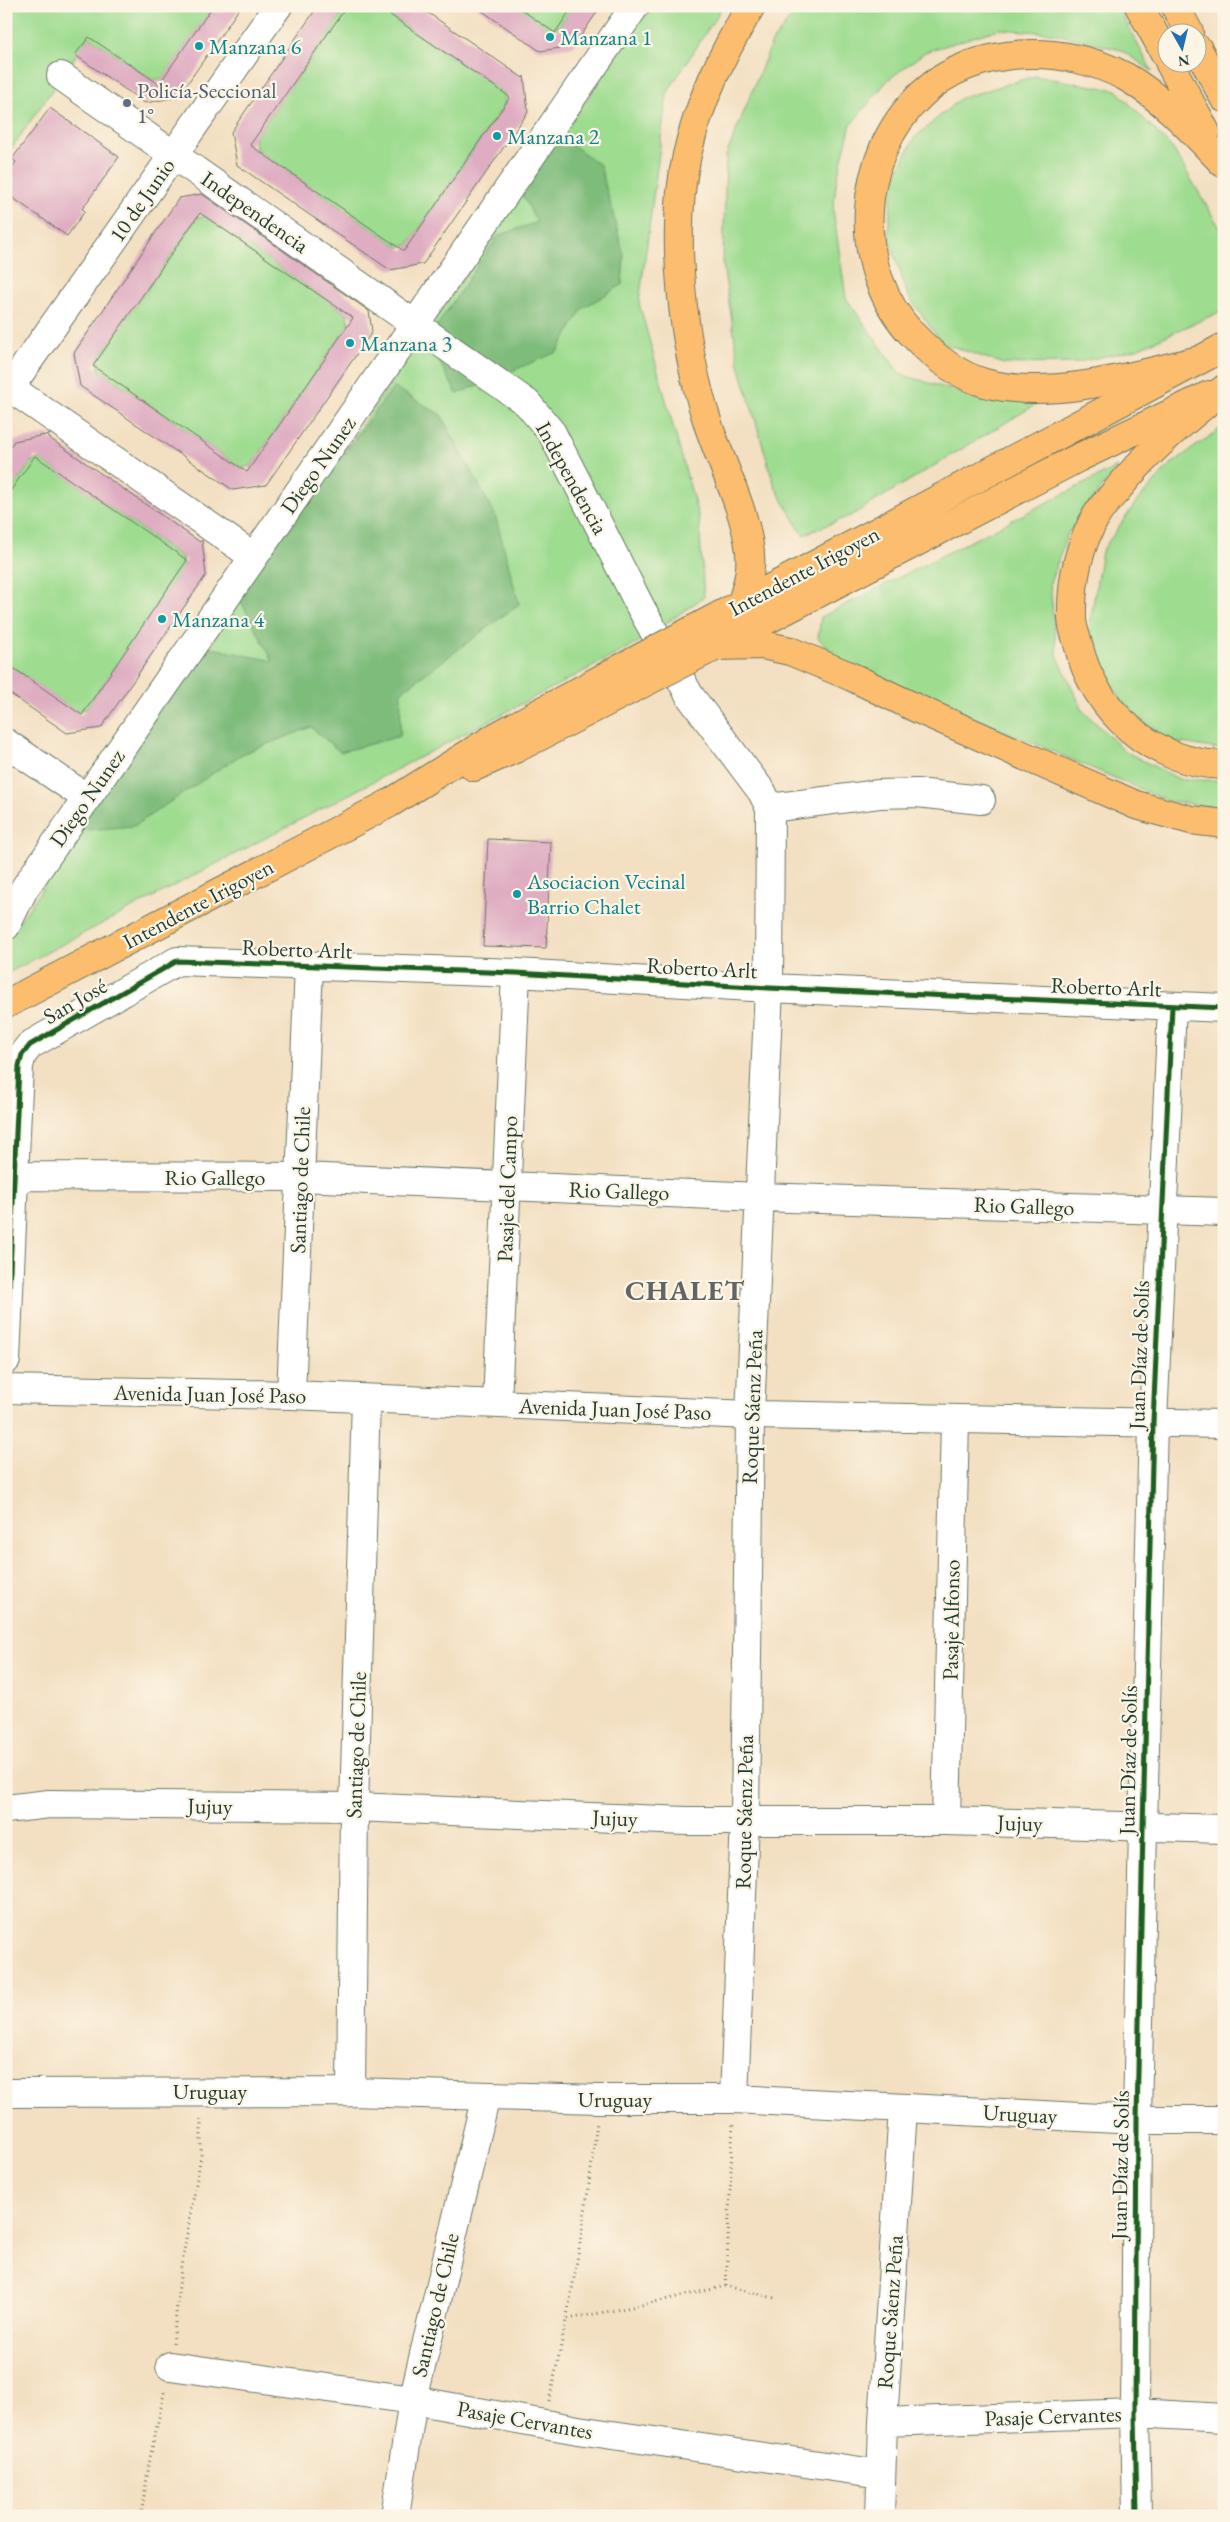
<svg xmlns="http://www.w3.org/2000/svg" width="1230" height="2522" font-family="'EB Garamond',serif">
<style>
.green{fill:#9edc90;stroke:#5e8c62}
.forest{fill:#7ebc7a;stroke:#4e7c57}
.building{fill:#dfadc2;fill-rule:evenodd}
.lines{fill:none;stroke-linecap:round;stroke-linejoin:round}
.minor-casing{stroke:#697665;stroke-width:30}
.major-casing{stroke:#697665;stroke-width:30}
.highway-casing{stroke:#697665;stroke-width:30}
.path{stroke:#697665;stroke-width:3;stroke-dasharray:1 4;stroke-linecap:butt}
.minor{stroke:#fff;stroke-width:28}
.major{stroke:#fcbd6e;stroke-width:28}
.highway{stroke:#fcbd6e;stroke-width:28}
.major-bridge-casing{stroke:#697665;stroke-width:30;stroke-linecap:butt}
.major-bridge{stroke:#fcbd6e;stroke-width:28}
.cycleway-casing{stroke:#fcf5e5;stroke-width:8}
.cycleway{stroke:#1b5e20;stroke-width:5}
.culture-dot{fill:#0f9aa8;stroke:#fcf5e5;stroke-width:2}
.service-dot{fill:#5c6f8a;stroke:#fcf5e5;stroke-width:2}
.labels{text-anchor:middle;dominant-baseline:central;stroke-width:4.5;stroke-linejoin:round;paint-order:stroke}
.culture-label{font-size:22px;fill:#0d838f;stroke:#fcf5e5;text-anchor:start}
.service-label{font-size:22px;fill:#4e5e75;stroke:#fcf5e5;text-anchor:start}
.street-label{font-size:22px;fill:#1f3d34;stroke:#fcf5e5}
.district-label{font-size:28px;font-weight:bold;letter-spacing:1px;fill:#626466;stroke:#fcf5e5}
</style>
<rect width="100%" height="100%" fill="#fcf5e5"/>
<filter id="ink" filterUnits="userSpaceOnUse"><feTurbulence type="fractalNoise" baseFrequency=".02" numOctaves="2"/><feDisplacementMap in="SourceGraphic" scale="10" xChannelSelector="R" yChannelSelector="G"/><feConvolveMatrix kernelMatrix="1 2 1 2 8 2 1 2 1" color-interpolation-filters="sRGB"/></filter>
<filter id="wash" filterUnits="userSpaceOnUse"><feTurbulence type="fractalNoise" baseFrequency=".0096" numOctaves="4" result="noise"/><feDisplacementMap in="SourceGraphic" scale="20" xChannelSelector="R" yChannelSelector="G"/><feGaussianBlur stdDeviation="1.12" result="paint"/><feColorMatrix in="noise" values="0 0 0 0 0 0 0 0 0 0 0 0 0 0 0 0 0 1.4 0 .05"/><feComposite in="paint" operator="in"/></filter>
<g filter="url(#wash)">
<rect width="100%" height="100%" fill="#f3dfc1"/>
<path class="green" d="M6,6H213L163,79L153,80L89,37L6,156Z
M347,6H377L504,93L505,104L408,245L398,247L256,149L254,139Z
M516,6H573L559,27L548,29Z
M651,6H723L667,93L639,303L699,519L704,597L634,645L6,974V934L13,931Z
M800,6H1117L1152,71L1121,50L1052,33L999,29L925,52L888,80L851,124L837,178L833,209L846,298L900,374L975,397L1040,402L852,515L803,535L775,487L739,365L723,265L726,156L772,42Z
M1035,76L1116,90L1173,149L1224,235V310L1137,349L1074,363L1004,364L942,343L908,296L888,235L893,181L914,138L961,98Z
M205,216L347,314L349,324L251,466L241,468L99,370L98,359L197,218Z
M1224,426V750L1171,741L1127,709L1101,666L1089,629L1102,551L1137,501L1170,465Z
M40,459L182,557L183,567L86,709L75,711L6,663V497L32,461Z
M1117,467L1068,533L1050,583L1057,655L1083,711L1126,752L1181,780H1224V808L1168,801L837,658L818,638L821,617Z"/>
<path class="forest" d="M558,138L574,146L600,165L624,256L622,285L583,308L557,352L457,394L427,340L498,236L537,222L520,191Z
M394,387L441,415L495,515L519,604L401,692L400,736L340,752L311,727L242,754L134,826L65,832L203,646L273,661L238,596L234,597Z"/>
<g id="blocks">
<path class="building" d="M213,6H241L178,97L145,103L75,55L89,37L159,84Z
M318,6H347L250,145L404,251L510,97L377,6H418L523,78L524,76L528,112L423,264L390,270L237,165L231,132Z
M475,6H516L555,33L573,6H601L574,46L540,51Z
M50,108L119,157L82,209L85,211L67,236L6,193V176L16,162L12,159Z
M202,194L369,311L372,332L266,485L233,490L80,386L74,353L179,198ZM200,213L353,318L247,472L93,366Z
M50,434L48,437L200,542L202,540L206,575L101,728L67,733L6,691V663L82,715L187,560L35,456L6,497V454L14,441Z
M488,839L551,842L546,948L483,946Z"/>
</g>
</g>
<g filter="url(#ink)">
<use href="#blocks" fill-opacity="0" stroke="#697665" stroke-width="1"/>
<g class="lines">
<defs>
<path id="minor" d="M61,76L527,403L552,433L641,608L690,696L762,792L770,808
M6,385L254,557
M6,393L278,6
M6,743L87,798
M6,926L24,889L635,6
M15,1176L301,1177L759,1197L1224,1212
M6,1360L19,1066L22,1055L30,1045L177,961L516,973L769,988L1224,1008
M6,1389L291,1395L750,1415L1224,1424
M291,1395L309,966
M497,1404L516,973
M6,1809L49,1804L354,1807L686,1821H946L1224,1829
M946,1821L955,1420
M351,2092L354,1807L366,1399
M6,2093L351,2092L599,2099H734L1137,2120H1224
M734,2099L745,1819L750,1415L769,988L770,808L879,794L917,793L981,800
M170,2366L413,2400L578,2430L881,2474
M883,2422L1135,2413L1224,2418
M395,2516L413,2400L486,2096
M880,2516L883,2422L903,2109
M1137,2516L1135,2413L1137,2120L1143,1828L1153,1422L1172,1006"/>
<path id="major" d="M696,628L1224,347
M711,649L1078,458L1209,395
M474,767L515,749L624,693
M6,1004L390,803L497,736L612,673"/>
<path id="highway" d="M1139,6L1168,59
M1175,6L1189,32
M1198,49L1224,98
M1169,62L1206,132
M1199,360C1136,375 1050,401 985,383C956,375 933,356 913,335C850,269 855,156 922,94C976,44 1065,44 1126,77C1164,99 1193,132 1223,163
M1224,389C1185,420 1148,451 1117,490C1110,498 1101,507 1096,516C1078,548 1071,582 1072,618C1072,627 1076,636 1078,644C1094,711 1153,764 1224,765
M741,605C745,593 749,581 750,568C754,527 721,464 708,424C683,347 669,234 687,155C699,101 723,53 751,6
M716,646L763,645L790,651L852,677L920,710L1136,805L1191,820L1224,824"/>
</defs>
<use href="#minor" class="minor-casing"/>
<use href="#major" class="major-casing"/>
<use href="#highway" class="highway-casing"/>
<path class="path" d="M726,2286L733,2122
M568,2319L637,2306L726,2286L778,2299
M173,2343L181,2267L201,2156V2117
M549,2401C570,2309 586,2216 597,2122
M141,2516L150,2458L165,2389"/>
<use href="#minor" class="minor"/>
<use href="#major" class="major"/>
<use href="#highway" class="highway"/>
<defs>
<path id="major-bridge" d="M612,673L696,628
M624,693L706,651"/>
</defs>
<use href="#major-bridge" class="major-bridge-casing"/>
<use href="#major-bridge" class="major-bridge"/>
<defs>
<path id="cycleway" d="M6,1360L19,1066L22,1055L30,1045L177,961L516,973L769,988L1224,1008
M1137,2516L1135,2413L1137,2120L1143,1828L1153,1422L1172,1006"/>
</defs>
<use href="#cycleway" class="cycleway-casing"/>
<use href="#cycleway" class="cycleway"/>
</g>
</g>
<g class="culture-dot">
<circle cx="550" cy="37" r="5"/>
<circle cx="199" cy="46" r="5"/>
<circle cx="497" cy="136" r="5"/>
<circle cx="350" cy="343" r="5"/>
<circle cx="162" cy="619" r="5"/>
<circle cx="517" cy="894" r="5"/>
</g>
<circle class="service-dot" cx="127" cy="103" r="5"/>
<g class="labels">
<g class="culture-label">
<text x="560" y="37">Manzana 1</text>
<text x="209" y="46">Manzana 6</text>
<text x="507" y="136">Manzana 2</text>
<text x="360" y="343">Manzana 3</text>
<text x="172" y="619">Manzana 4</text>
<text x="527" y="881">Asociacion Vecinal<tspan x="527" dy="25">Barrio Chalet</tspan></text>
</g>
<g class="service-label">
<text x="137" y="90">Policía-Seccional<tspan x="137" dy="25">1°</tspan></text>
</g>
<g class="street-label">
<text transform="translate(142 200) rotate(-55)">10 de Junio</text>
<text transform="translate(255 212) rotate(35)">Independencia</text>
<text transform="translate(318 465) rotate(-55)">Diego Nunez</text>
<text transform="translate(572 478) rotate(61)">Independencia</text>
<text transform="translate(804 571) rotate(-28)">Intendente Irigoyen</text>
<text transform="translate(87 798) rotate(-55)">Diego Nunez</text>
<text transform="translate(198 904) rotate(-28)">Intendente Irigoyen</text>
<text transform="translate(297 949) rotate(2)">Roberto Arlt</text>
<text transform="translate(702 968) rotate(3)">Roberto Arlt</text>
<text transform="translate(1106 987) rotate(2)">Roberto Arlt</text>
<text transform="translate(75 1001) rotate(-30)">San José</text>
<text x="215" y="1177">Rio Gallego</text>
<text transform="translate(300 1180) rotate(-88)">Santiago de Chile</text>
<text transform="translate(507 1189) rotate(-88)">Pasaje del Campo</text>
<text transform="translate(619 1191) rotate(2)">Rio Gallego</text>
<text transform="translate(1024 1206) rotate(2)">Rio Gallego</text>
<text transform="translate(1139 1355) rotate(-88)">Juan Díaz de Solís</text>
<text transform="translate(210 1394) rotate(1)">Avenida Juan José Paso</text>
<text transform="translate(752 1407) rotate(-88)">Roque Sáenz Peña</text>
<text transform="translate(615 1409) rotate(2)">Avenida Juan José Paso</text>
<text transform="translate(951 1620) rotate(-89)">Pasaje Alfonso</text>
<text transform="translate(356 1745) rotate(-88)">Santiago de Chile</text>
<text transform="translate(1128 1760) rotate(-89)">Juan Díaz de Solís</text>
<text transform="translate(210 1806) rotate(1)">Jujuy</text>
<text transform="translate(744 1812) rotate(-89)">Roque Sáenz Peña</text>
<text transform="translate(615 1818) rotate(2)">Jujuy</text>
<text transform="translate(1020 1823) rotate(2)">Jujuy</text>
<text x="210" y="2091">Uruguay</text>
<text x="615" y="2099">Uruguay</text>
<text transform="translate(1020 2114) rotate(3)">Uruguay</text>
<text transform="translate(1120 2165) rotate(-89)">Juan Díaz de Solís</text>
<text transform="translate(435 2305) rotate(-77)">Santiago de Chile</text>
<text transform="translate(890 2312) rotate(-86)">Roque Sáenz Peña</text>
<text transform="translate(1053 2416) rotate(-2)">Pasaje Cervantes</text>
<text transform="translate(525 2420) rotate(10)">Pasaje Cervantes</text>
</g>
<g class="district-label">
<text x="685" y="1290">CHALET</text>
</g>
</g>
<rect width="1230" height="2522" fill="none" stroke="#fcf5e5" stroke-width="25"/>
<g transform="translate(1182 48) rotate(172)"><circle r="24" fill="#fcf5e5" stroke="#a4ab9e"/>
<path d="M0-4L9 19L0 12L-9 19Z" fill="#1f6fb2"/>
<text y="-8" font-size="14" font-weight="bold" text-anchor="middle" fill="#1f3d34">N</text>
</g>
</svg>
